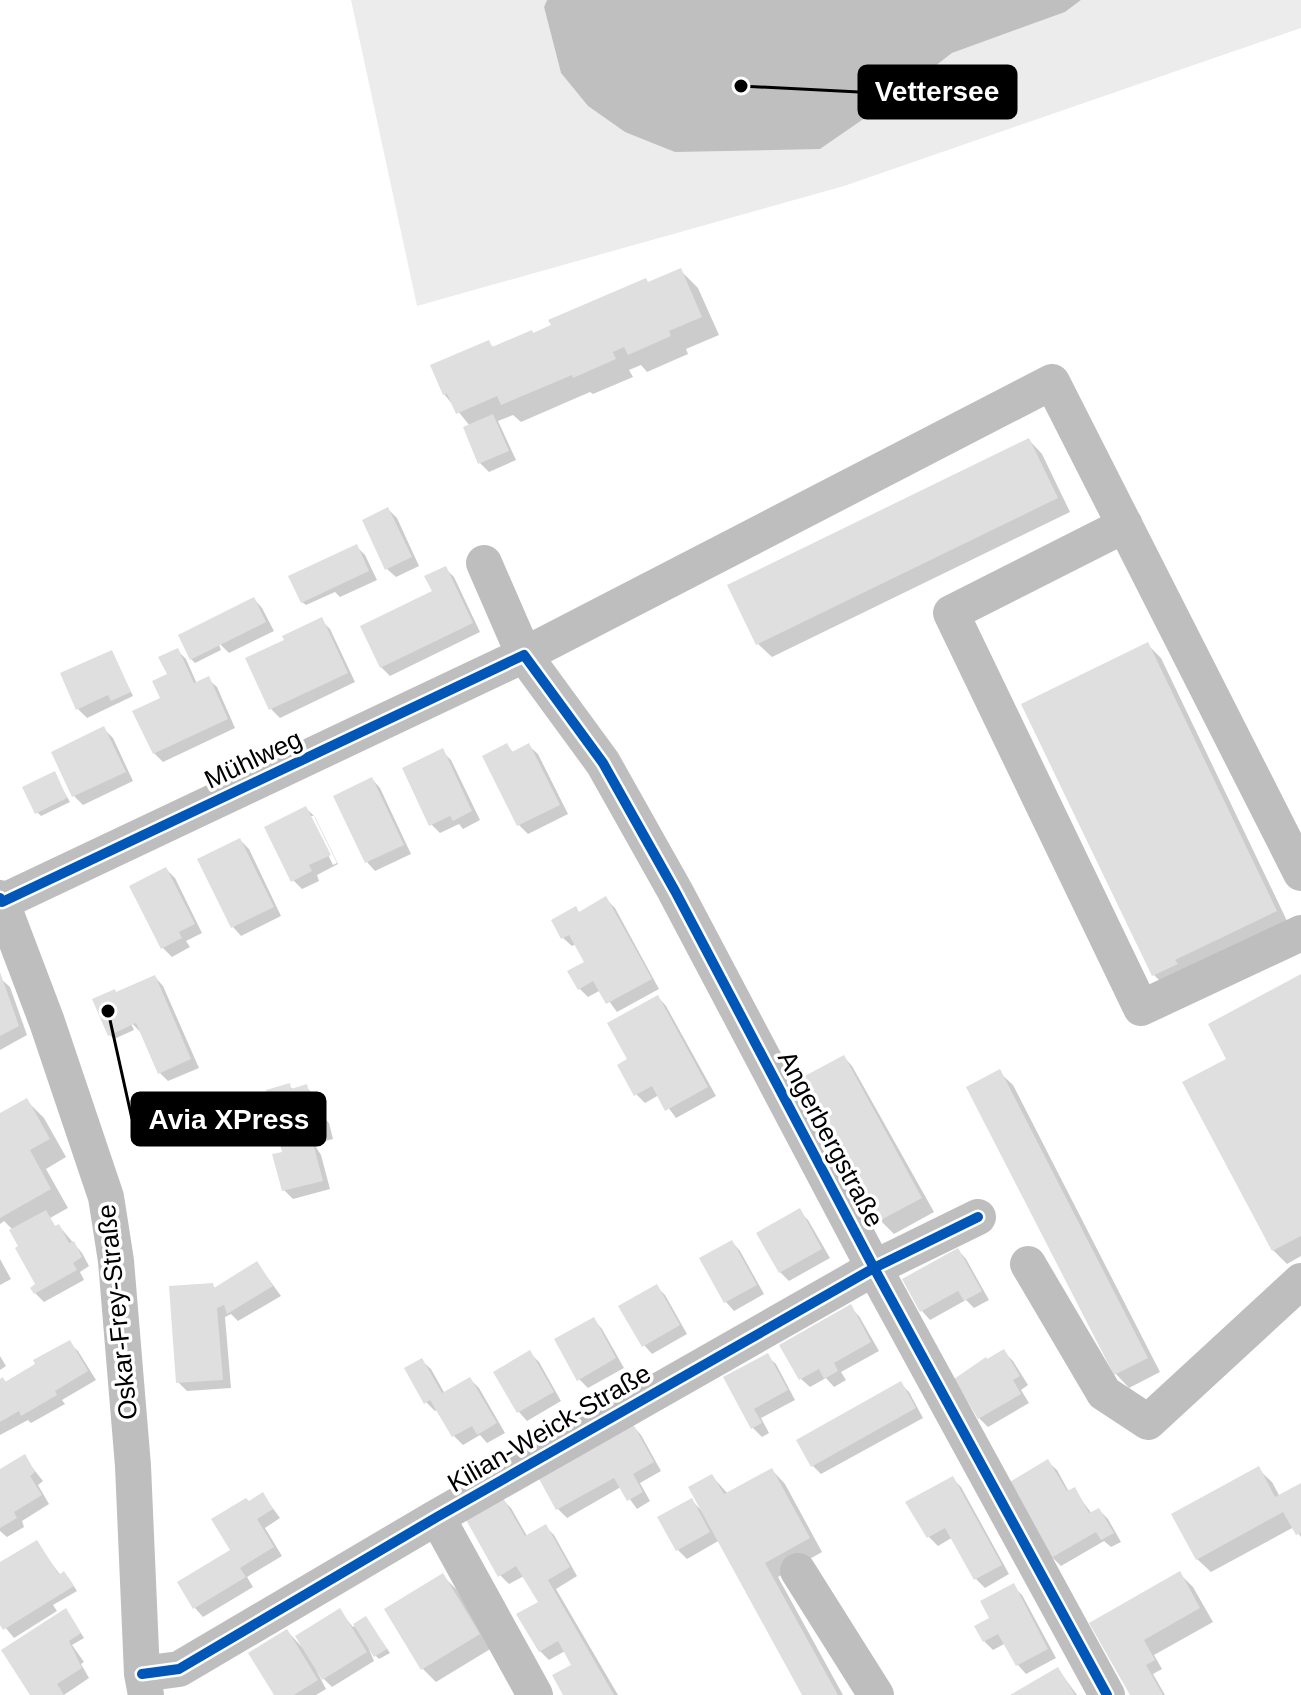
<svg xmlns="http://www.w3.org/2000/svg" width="1301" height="1695" font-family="Arial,sans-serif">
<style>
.green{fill:#ececec}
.water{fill:#bfbfbf}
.shadow{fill:#0003;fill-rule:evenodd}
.building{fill:#dfdfdf}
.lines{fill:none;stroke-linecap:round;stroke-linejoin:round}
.minor{stroke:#bebebe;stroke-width:36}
.cycleway-casing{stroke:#fff;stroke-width:15}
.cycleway{stroke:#0057b8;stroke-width:10}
.labels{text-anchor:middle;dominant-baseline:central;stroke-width:7;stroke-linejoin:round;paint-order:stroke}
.street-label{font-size:26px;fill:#000;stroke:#fff}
.leader{fill:none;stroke:#000;stroke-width:3}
.callout-dot{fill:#000;stroke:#fff;stroke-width:3}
.callout{fill:#000;stroke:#000;stroke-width:3}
.callout-label{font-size:28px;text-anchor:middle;font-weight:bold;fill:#fff}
</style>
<rect width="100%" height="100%" fill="#fff"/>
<path class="green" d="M351,0H547L544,7L561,73L588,106L625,132L820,149L894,98L952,53L1065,12L1081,0H1301V28L844,186L417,306Z"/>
<path class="water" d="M547,0H1081L1065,12L952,53L894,98L820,149L675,152L625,132L588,106L561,73L544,7Z"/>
<path class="shadow" d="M680,270L698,288L719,335L686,349L688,354L647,372L641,365L629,370L633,377L593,394L590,392L521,422L513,415L498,421L516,460L489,472L480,463L470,426L444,394L488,342L494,348L534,335Z
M1029,440L1042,454L1070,512L772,657L758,644Z
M388,509L397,518L419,566L396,577L387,569Z
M356,546L365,555L377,580L340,597L335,592L306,605L302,602Z
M445,568L454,577L480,632L390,676L381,667L434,592Z
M254,599L262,608L274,631L229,653L218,642L221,650L195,663L191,659Z
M321,620L330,629L355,682L280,718L271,709L287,641Z
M1148,645L1161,658L1289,925L1167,988L1154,975Z
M177,650L186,659L197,684L208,679L217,687L235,728L163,762L154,753L162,699Z
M111,652L133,696L87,718L78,709Z
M104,729L113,738L133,781L83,805L74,796Z
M507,746L514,753L529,746L538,754L568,814L528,834L519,825Z
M442,751L451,760L480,820L463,829L459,824L440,833L431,824Z
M54,774L70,802L41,816L37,812Z
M372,779L380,788L411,854L375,871L367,862Z
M306,808L315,817L338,864L317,875L319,881L302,889L293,880ZM309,816H314L337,863L333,865Z
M240,840L249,849L281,916L241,936L233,927Z
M166,869L175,878L202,933L186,941L190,947L172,957L163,948Z
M606,899L615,908L659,989L617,1012L601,990L588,997L579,988L586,962L576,944L572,946L563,938L580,913Z
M155,977L163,986L199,1068L168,1081L159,1072L142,1034L130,1021L134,1030L114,1039L110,1035L117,994Z
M1301,977V1256L1287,1264L1273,1250L1229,1060Z
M0,978L10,987L27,1035L0,1050Z
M658,997L666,1006L716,1096L676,1118L659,1095L645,1103L636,1094L629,1060Z
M844,1057L852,1066L934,1212L894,1234L880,1220L838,1144Z
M999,1072L1013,1085L1160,1372L1129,1388L1116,1374Z
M289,1086L294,1090L306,1087L315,1096L320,1113L329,1123L333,1139L314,1144L321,1155L330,1189L293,1199L284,1190Z
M26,1100L44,1118L66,1157L46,1169L68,1208L50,1218L56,1228L59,1226L82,1253L89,1266L80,1272L84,1280L44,1302L35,1293L38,1285L13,1230L4,1221L0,1224V1115Z
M799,1211L808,1220L830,1258L789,1281L780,1272Z
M732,1242L740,1251L764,1294L734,1311L726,1302Z
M958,1250L966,1259L989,1300L974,1308L966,1300L930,1320L922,1311Z
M0,1259L11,1279L0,1285Z
M257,1263L281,1296L238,1321L231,1314L225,1317L231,1388L187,1391L178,1382L212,1285L216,1289Z
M656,1286L665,1295L687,1334L652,1354L644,1345Z
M850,1307L859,1316L879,1351L841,1372L846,1380L834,1387L826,1378L810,1387L801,1379Z
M594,1320L602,1329L624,1368L588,1388L579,1379Z
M69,1343L78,1351L96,1380L62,1400L65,1404L31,1423L28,1420L0,1435V1381L3,1379L7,1383Z
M1004,1352L1013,1361L1028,1385L1021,1390L1029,1403L988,1427L979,1418L957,1379Z
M530,1353L539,1362L561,1401L527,1421L519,1412L496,1373Z
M0,1356L6,1366L0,1370Z
M767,1356L776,1364L795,1400L761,1418L769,1433L762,1437L753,1428L726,1378Z
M422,1361L431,1369L445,1394L470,1379L479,1388L505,1433L487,1443L480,1435L463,1445L454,1436L438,1409L435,1411L426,1402Z
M900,1383L909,1392L923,1418L821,1474L812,1465Z
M633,1426L641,1435L661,1471L640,1483L650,1501L637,1509L621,1487L567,1518L558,1509L540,1478Z
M24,1457L43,1481L38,1485L49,1504L22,1521L24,1527L7,1537L0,1531V1472Z
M1048,1462L1057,1470L1069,1492L1074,1490L1092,1514L1099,1510L1108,1519L1121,1542L1111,1547L1104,1541L1061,1566L1052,1557Z
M1258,1469L1272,1482L1280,1497L1301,1485V1537L1294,1527L1211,1572L1197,1559Z
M772,1470L785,1484L822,1552L778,1577L843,1695H805L720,1540L687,1559L678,1550L691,1500L703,1512L712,1476L728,1494Z
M952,1478L961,1487L1009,1574L985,1588L976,1579L953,1537L938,1546L929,1537Z
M263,1495L280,1518L265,1528L282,1556L247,1577L253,1587L203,1617L195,1608L232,1551L249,1503Z
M502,1499L511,1508L527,1536L545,1526L554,1535L577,1576L556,1589L618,1695H565L574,1665L565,1651L549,1660L540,1651L519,1615L540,1603L524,1576L509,1584L500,1575Z
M36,1542L61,1576L68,1577L77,1591L53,1605L57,1611L14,1638L0,1621V1564Z
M1179,1573L1193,1587L1213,1622L1154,1655L1162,1669L1153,1674L1165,1695H1132L1092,1624Z
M443,1576L456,1589L492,1648L436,1682L423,1669Z
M1013,1586L1022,1595L1056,1658L1026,1674L1018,1665L1006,1643L993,1650L984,1641L977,1627L992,1619Z
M339,1610L353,1627L366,1618L390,1653L379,1659L369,1649L374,1661L332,1687L317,1672L326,1689L316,1695H277L287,1631L301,1646Z
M69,1614L84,1638L72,1645L84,1662L81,1664L89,1678L64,1695H33Z
M1058,1669L1077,1695H1014Z"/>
<path class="building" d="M681,268L702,317L669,331L671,336L628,355L624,347L613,352L616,359L573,378L572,375L501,405L497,396L456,414L447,394L443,395L430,365L489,340L492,347L532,330L533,333L551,325L548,320L646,278L648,282Z
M493,414L509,451L478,464L463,427Z
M1029,438L1058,498L756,645L727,585Z
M388,507L412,557L385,570L362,520Z
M357,544L369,571L301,603L288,576Z
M446,566L473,623L380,668L360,626L432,591L424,576Z
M254,597L266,622L190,660L178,635Z
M322,617L348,673L269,710L245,658L284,640L282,636Z
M1148,642L1277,911L1175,960L1178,964L1152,976L1021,704Z
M178,648L194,683L209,676L228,719L153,754L132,711L160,698L152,681L167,674L158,657Z
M112,650L131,692L111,701L108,695L76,710L60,673Z
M104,726L126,772L72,797L51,752Z
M507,743L512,752L529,743L560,805L517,826L482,756Z
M443,748L472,811L453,821L450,816L429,826L402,768Z
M55,771L67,798L35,814L22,787Z
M372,777L404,845L365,863L333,796Z
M306,806L331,855L309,865L312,871L291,882L264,827Z
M240,838L274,907L231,928L197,859Z
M166,867L195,924L179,932L182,938L161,949L129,886Z
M606,896L652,979L606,1004L593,981L578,990L567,971L584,962L569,935L561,939L551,920L576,906L579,912Z
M0,972L19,1026L0,1036Z
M1301,974V1236L1272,1251L1182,1082L1226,1059L1208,1024Z
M155,975L191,1059L158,1074L136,1023L108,1036L92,999L115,989L116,992Z
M658,995L708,1087L665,1111L652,1086L634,1096L617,1065L627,1059L607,1023Z
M844,1055L922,1198L879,1221L801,1078Z
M1000,1069L1148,1358L1114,1375L966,1087Z
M290,1083L291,1089L307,1084L314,1113L321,1111L326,1130L306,1136L309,1145L313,1143L323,1181L282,1191L272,1154L282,1152L266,1090Z
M27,1098L50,1139L30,1150L51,1189L0,1218V1113Z
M800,1208L822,1249L779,1273L756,1233Z
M46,1210L55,1226L59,1224L69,1243L74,1241L82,1257L73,1263L77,1270L34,1294L30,1288L35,1284L15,1248L18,1246L9,1230Z
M732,1240L757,1285L724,1303L699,1258Z
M958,1248L982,1291L964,1301L958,1291L920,1312L902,1279Z
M257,1261L273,1286L227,1314L224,1305L217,1308L223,1380L176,1383L169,1286L213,1283L214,1288Z
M657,1284L680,1325L642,1347L618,1306Z
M851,1304L871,1342L834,1363L838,1371L824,1379L819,1369L799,1380L779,1345Z
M594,1317L616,1358L577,1381L554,1339Z
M70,1340L88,1371L55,1391L57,1395L21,1416L19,1411L0,1422V1379L3,1377L5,1382L35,1364L33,1360Z
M1004,1349L1020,1376L1013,1380L1021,1394L978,1419L954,1379L986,1357L987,1359Z
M530,1350L554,1392L517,1413L493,1372Z
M768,1353L788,1390L754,1409L762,1423L751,1429L723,1377Z
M422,1358L442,1393L470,1377L497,1423L477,1435L472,1426L452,1437L430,1400L424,1404L404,1368Z
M901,1381L916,1408L811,1467L796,1440Z
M633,1424L654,1462L633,1474L643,1492L627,1501L614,1478L556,1510L538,1477Z
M25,1454L35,1472L30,1476L42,1495L14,1512L17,1518L0,1528V1469Z
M1048,1459L1067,1491L1075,1487L1089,1513L1099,1508L1114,1533L1101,1540L1096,1532L1051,1558L1008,1483Z
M1259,1466L1275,1497L1301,1483V1533L1296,1535L1283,1512L1196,1560L1171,1514Z
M772,1468L810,1538L765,1563L838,1695H802L688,1487L712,1474L724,1494Z
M953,1476L1002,1565L974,1580L945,1528L927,1538L905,1502Z
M263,1492L273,1509L257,1519L274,1547L240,1568L246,1577L193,1609L177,1582L230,1550L211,1519L246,1498L249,1501Z
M502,1496L525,1536L546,1524L570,1567L548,1580L614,1695H563L552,1675L571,1665L558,1641L539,1652L516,1614L538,1602L516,1566L498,1577L465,1518Z
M692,1498L710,1532L676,1551L657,1517Z
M37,1540L59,1575L64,1571L74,1586L3,1630L0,1625V1562Z
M1180,1571L1200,1608L1144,1640L1155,1660L1146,1665L1163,1695H1130L1089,1623Z
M443,1573L480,1634L421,1670L384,1609Z
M1014,1583L1048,1649L1016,1666L998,1634L983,1642L974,1626L989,1618L980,1601Z
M66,1608L81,1633L69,1641L82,1668L57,1684L64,1695H30L1,1650Z
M340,1608L367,1652L322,1680L295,1636Z
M366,1616L387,1649L374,1657L353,1624Z
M287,1629L318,1680L294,1695H274L248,1653Z
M1058,1667L1075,1695H1010Z"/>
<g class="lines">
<path class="minor" d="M1125,525L951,613L1141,1008L1301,933
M484,563L524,655L603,763L675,891L874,1268L1107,1695
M0,898L47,1022L106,1197L116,1261L133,1466L142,1674L146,1695
M0,903L524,655L1052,382L1301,873
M1028,1264L1104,1393L1148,1422L1301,1281
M437,1517L535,1695
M798,1571L876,1695
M142,1674L179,1669L437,1517L874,1268L978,1217"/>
<defs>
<path id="cycleway" d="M0,898L2,902L524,655L603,763L675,891L874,1268L1107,1695
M142,1674L179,1669L437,1517L874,1268L978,1217"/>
</defs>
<use href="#cycleway" class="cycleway-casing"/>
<use href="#cycleway" class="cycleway"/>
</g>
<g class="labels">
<g class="street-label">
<text transform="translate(253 759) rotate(-25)">Mühlweg</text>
<text transform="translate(831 1139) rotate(62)">Angerbergstraße</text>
<text transform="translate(117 1312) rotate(-96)">Oskar-Frey-Straße</text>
<text transform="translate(549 1428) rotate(-30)">Kilian-Weick-Straße</text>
</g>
</g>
<path class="leader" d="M741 86L859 92M108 1011L132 1119"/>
<g class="callout-dot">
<circle cx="741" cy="86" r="8"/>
<circle cx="108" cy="1011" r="8"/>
</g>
<g class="callout">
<rect x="859" y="66" width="157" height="52" rx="8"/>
<rect x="132" y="1093" width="193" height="52" rx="8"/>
</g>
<g class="callout-label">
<text x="937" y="101">Vettersee</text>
<text x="229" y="1129">Avia XPress</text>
</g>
</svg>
